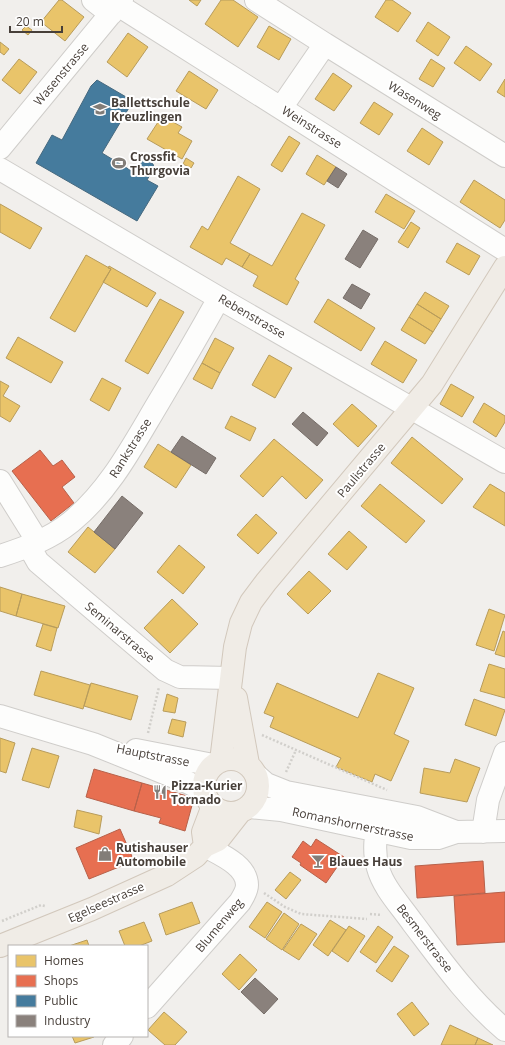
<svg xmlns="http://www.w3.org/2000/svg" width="505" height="1045" font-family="'Open Sans',sans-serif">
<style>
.homes{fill:#e9c46a;stroke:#b89c5b}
.shops{fill:#e76f51;stroke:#b7614a}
.public{fill:#457b9d;stroke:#46697f}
.industry{fill:#8a817c;stroke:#766d68}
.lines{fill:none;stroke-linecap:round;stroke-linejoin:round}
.minor-casing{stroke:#cfcdca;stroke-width:24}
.major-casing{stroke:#d2c8bc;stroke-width:24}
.path{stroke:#d1cfcb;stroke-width:2.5;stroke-dasharray:2 2;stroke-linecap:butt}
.minor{stroke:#fdfdfc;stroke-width:22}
.major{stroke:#f0ece6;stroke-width:22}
.labels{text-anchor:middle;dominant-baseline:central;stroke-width:4;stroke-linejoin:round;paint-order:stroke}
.street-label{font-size:12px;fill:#473f39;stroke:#fff}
.poi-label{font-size:12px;font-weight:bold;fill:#473f39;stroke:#fff;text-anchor:start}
</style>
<rect width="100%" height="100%" fill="#f1efec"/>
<path class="homes" d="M59,0H62L84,17L65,41L41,22Z
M189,0H201L197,6Z
M221,0H233L258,17L238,47L205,24Z
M386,0H392L411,13L398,32L375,17Z
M428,22L450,37L438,56L416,41Z
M26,26L32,30L28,35L22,30Z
M269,26L291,39L279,60L257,47Z
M128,33L148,47L127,77L107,62Z
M0,42L9,49L4,55L0,52Z
M466,46L492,64L480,81L454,63Z
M19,59L37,72L20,94L2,80Z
M431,59L445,68L433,87L419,79Z
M189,71L218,90L206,109L176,91Z
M333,73L352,86L334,111L315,99Z
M505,79V97L497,92Z
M374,102L393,114L379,135L360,123Z
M162,116L182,127L178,133L192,141L182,159L147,139Z
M422,128L443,142L429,165L407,151Z
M289,136L300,143L282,172L271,165Z
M317,155L336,167L324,185L306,174Z
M186,158L194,163L191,168L183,164Z
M238,176L260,189L230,243L250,254L242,267L226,258L222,265L190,247L202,226L208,230Z
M474,180L505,200V220L500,228L460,202Z
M386,194L415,211L404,229L375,212Z
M0,204L42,228L30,249L0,232Z
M302,213L325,225L295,279L299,282L287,305L253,286L258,276L242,267L250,254L272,266Z
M411,222L420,228L408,248L398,242Z
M457,243L480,256L469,275L446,262Z
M86,255L111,269L75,332L50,318Z
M109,266L156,293L147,307L103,282L111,269L108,268Z
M425,292L449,306L441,319L417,304Z
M160,299L184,312L148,374L125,361Z
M328,299L375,328L361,351L314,322Z
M417,304L441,319L433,332L409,317Z
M409,317L433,332L425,344L401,330Z
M18,337L63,362L51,383L6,358Z
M215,338L234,348L220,373L202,363Z
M385,341L417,360L403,383L371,364Z
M269,355L292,368L275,398L252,385Z
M202,363L220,373L212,389L193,379Z
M102,378L121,388L109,411L90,400Z
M0,381L9,386L3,396L20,406L10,422L0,416Z
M451,384L474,397L462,417L440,404Z
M484,403L505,416V422L496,437L473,422Z
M352,404L377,426L358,447L333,424Z
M231,416L256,428L250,441L225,428Z
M412,437L463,479L442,504L391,463Z
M274,439L323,480L306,499L282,476L263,497L240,476Z
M158,444L191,465L176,488L144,467Z
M380,484L425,521L406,543L361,506Z
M490,484L505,493V526L473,507Z
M256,514L277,533L258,554L237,535Z
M88,527L115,549L95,573L68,552Z
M349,531L367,547L347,570L328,554Z
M179,545L205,567L183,594L157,572Z
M309,571L331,591L308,614L287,594Z
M0,587L22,594L16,616L0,611Z
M22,594L65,606L58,628L16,616Z
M172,599L198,624L170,653L144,628Z
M489,609L505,615L494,651L476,645Z
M43,624L57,628L51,651L36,646Z
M503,631L505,632V657L495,654Z
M489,664L505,669V698L480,691Z
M41,671L90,685L83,709L34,695Z
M378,673L414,688L394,734L409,741L391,781L375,774L372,782L336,767L341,758L270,727L274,717L264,713L277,683L358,718Z
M91,683L138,696L131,720L84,706Z
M167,694L178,698L175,713L163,711Z
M474,699L505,710L496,736L465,725Z
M172,719L186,722L183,737L168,733Z
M0,738L15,743L6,773L0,771Z
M32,748L59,756L49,788L22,780Z
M455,759L480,768L467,802L420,793L424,768L450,773Z
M77,810L102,816L99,834L74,827Z
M290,872L301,880L286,899L275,890Z
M192,902L200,923L166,935L159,914Z
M267,902L282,912L265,938L249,927Z
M284,913L299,924L282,950L266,939Z
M330,920L346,930L328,956L313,945Z
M144,922L152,941L139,946H125L119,931Z
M301,924L317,934L299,960L283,950Z
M349,926L365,936L348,962L332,951Z
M378,926L393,937L376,963L360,952Z
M87,940L89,946H69Z
M394,946L409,956L392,982L376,971Z
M240,954L257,970L239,990L222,974Z
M412,1002L429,1024L414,1036L397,1014Z
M164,1012L187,1032L175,1045H165L148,1030Z
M450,1025L478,1038L475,1045H441Z
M72,1036H94V1037L75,1043Z
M478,1038L493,1045H475Z"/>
<path class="shops" d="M40,450L53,466L62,460L75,477L62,487L74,503L51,521L12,471Z
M94,769L142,783L134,811L86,797Z
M142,783L194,798L185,831L159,823L161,818L134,811Z
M120,829L134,861L89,879L76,848Z
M316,839L344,857L326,883L300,865L301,863L292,857L303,841L311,847Z
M483,861L485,893L417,898L415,866Z
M505,892V942L457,945L454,896Z"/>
<path class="public" d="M97,80L133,101L102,153L135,173L142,161L145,160L153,164L154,168L147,180L158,186L137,221L36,163L52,135L62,140L91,86Z"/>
<path class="industry" d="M336,167L347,174L338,188L327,181Z
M363,230L378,239L360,268L345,259Z
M352,284L370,294L361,309L343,298Z
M303,412L328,433L317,446L292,424Z
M182,436L216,458L206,474L171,452Z
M122,496L143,513L115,549L94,532Z
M255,978L278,999L264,1014L241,992Z"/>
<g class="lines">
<defs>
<path id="minor" d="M93,0L111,14
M256,0L325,44
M118,5L505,250
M281,108L325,44L505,156
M0,148L122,0
M0,169L219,298L505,462
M0,481L38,542
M29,546L38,562L165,670L180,677L231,678
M0,556C25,548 50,539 71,522C109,491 132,447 157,405C178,370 199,334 219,298
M0,716L93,744L187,782L205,791
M136,750L213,765
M257,776L266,784L286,792L417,817L456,832
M249,807L281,810L411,838H438L456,832L505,831
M380,810C377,829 372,849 378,868C383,887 400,905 412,922C440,959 469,1000 505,1030
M483,832L488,800L505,753
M147,1007L240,902C243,897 247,891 247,885C247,865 219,854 205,846
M114,1045L122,1036"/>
<path id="major" d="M236,698L248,764
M204 786a27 27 0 1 1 54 0a27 27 0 1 1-54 0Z
M221,761L235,647L241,623L251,602L266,582L432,384L505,267
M205,846L203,832L211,811V804
M0,946L92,909L167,875L196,856L205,846L218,840L240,812"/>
</defs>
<use href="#minor" class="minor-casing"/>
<use href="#major" class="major-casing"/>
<path class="path" d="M148,733L159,687
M262,735L387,790
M286,772L296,750
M264,893L285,907L301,914L367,919
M370,914L382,915
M2,921L41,905L45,906"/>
<use href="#minor" class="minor"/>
<use href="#major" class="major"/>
</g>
<defs>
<symbol id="school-bare" viewBox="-9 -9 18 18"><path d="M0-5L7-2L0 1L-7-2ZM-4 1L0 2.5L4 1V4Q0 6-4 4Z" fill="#827d78" stroke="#fff" stroke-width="2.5" paint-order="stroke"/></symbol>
<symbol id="stadium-bare" viewBox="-9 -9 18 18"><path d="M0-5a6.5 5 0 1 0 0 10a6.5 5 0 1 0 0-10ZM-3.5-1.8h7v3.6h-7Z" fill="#827d78" stroke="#fff" stroke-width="2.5" paint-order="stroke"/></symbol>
<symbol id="restaurant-bare" viewBox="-9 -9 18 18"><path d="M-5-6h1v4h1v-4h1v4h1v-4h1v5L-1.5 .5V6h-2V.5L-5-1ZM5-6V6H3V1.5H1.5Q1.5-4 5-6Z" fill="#827d78" stroke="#fff" stroke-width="2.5" paint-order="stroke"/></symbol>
<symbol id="shop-bare" viewBox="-9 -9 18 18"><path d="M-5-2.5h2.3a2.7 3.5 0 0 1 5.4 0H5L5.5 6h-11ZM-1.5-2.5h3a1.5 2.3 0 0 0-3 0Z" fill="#827d78" stroke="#fff" stroke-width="2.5" paint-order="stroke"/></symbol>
<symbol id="bar-bare" viewBox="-9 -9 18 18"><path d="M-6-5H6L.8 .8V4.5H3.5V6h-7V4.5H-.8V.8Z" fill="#827d78" stroke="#fff" stroke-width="2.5" paint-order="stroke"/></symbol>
</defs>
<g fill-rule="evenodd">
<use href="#school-bare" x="90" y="99" width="20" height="20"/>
<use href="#stadium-bare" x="109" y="153" width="20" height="20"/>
<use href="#restaurant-bare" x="150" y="782" width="20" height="20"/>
<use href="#shop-bare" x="95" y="844" width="20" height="20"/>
<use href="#bar-bare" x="308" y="851" width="20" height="20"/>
</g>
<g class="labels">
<g class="street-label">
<text transform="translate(61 74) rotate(-50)">Wasenstrasse</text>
<text transform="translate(415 100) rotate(32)">Wasenweg</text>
<text transform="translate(312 127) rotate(32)">Weinstrasse</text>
<text transform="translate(252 316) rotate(30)">Rebenstrasse</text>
<text transform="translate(130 448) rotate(-58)">Rankstrasse</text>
<text transform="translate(361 470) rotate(-50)">Paulistrasse</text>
<text transform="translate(120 632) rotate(40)">Seminarstrasse</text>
<text transform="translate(153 755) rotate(11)">Hauptstrasse</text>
<text transform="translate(353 824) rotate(12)">Romanshornerstrasse</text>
<text transform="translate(106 902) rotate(-24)">Egelseestrasse</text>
<text transform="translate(219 925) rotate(-50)">Blumenweg</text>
<text transform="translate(425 938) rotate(52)">Besmerstrasse</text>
</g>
<g class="poi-label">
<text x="111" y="102">Ballettschule<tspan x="111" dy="14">Kreuzlingen</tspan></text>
<text x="130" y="156">Crossfit<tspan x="130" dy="14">Thurgovia</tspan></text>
<text x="171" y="785">Pizza-Kurier<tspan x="171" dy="14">Tornado</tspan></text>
<text x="116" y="847">Rutishauser<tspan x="116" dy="14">Automobile</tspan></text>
<text x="329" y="861">Blaues Haus</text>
</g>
</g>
<rect x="8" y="945" width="140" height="92" fill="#ffffff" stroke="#b5b2b0"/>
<rect x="16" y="955" width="20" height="12" fill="#e9c46a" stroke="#b5b2b0"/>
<text x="44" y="965" font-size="12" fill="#473f39">Homes</text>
<rect x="16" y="975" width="20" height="12" fill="#e76f51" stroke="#b5b2b0"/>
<text x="44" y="985" font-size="12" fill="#473f39">Shops</text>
<rect x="16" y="995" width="20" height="12" fill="#457b9d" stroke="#b5b2b0"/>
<text x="44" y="1005" font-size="12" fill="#473f39">Public</text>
<rect x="16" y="1015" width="20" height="12" fill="#8a817c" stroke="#b5b2b0"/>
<text x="44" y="1025" font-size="12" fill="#473f39">Industry</text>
<path d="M10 26v6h52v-6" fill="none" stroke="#473f39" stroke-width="2"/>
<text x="16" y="26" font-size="12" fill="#473f39" stroke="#ffffff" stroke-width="3" paint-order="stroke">20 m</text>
</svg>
